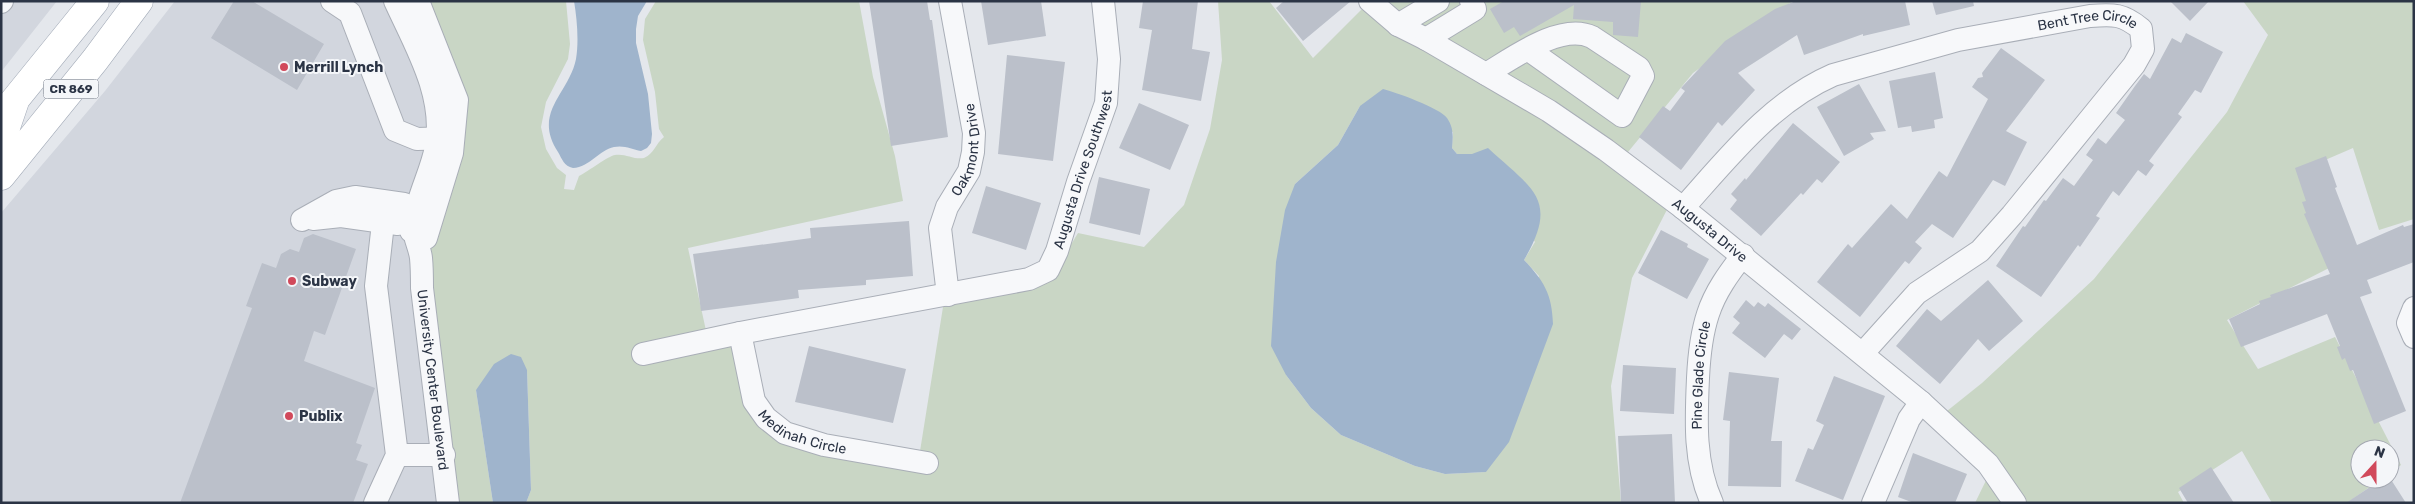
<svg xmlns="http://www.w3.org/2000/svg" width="2415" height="504" font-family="Rubik,sans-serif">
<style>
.built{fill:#d2d6de}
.green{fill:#c9d6c5;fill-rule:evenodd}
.water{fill:#9fb4cc}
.building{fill:#bbc0ca}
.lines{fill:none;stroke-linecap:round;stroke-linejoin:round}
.minor-casing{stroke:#a9aeb7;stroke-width:24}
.major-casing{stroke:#a3abb8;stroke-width:29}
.minor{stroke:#f7f8fa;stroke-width:22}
.major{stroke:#fff;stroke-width:28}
.poi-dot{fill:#d1495b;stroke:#f4f6f9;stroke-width:2}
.labels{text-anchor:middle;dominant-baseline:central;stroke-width:4;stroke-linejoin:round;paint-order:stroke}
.shield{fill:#f4f6f9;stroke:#676e7b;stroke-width:1}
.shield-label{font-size:12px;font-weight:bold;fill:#2b3445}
.street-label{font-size:14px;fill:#2b3445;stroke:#f4f6f9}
.poi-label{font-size:14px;font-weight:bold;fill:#2b3445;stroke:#f4f6f9;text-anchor:start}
</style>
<rect width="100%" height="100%" fill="#e4e7ec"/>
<path class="built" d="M1,1H57L1,72Z
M175,1H416L448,67L450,503H1V213L105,91Z"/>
<path class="green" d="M416,1H566L570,44L568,59L546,102L541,127L546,149L557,168L566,175L564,189L574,190L579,176C589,171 608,156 615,155C625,153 634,160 644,158C655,153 655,144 664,137L659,129L655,92L643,40L645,19L656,1H859L873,77L895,156L903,201L688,248L710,349L745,343L781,439L917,470L943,307L1049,281L1078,233L1144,247L1184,205L1210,129L1222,60L1218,1H1269L1313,58L1370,1H1793L1693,73L1628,152L1675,194L1632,278L1611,386L1621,503H526L531,490L527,370L476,390L493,503H450L423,250L440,196ZM1360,106L1453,132L1452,148L1457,154H1472L1535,242L1524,260L1539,276L1486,472L1445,474L1415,466L1341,435L1311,408L1286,375L1295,184L1338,145Z
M2243,1H2414V219L2379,230L2353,148L2302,170L2331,267L2227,320L2258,369L2335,337L2401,465L2390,473V449H2360V479H2381L2347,503H2272L2242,451L2178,492L2184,503H1975L1994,464L1947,411L1982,383L2094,279L2227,112L2268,35Z"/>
<path class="water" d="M574,1H647L638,16L636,29V43L648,94L652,134L651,143L647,148L641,151C632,149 624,145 614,147C599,150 590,167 573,168C564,166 562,159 558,152C532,112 569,94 576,59C579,41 577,19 574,1Z
M1383,89C1395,92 1440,108 1447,118C1454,128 1453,137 1452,148L1457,154H1472L1488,148C1532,189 1560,199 1524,260C1544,281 1552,294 1553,324L1509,442L1486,472L1445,474L1415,466L1341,435L1311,408L1286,375L1271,346L1276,262L1285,210L1295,184L1338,145L1360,106Z
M511,354L521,357L527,370L531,490L526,503H493L476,390L494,364Z"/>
<path class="building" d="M234,1H252L324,44L297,90L211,38Z
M869,1H927L930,20H932L948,137L891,146Z
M981,1H1041L1046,36L988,45Z
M1143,1H1198L1192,49L1210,52L1201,101L1142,90L1152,30L1139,28Z
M1284,1H1351L1303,41L1276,8Z
M1504,1H1641L1638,37L1613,35V22L1573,19L1574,5L1520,36L1514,27L1504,33L1490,9Z
M1796,1H1905L1910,25L1863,36V34L1804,55L1797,35L1738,73L1755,90L1722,126L1718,122L1681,170L1639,137L1663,106L1670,111L1685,91L1681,88L1725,41L1775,9Z
M1932,1H1973L1974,6L1936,15Z
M2170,1H2209L2190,21Z
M2186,33L2223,52L2201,93L2195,90L2178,114L2182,117L2149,161L2154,165L2146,176L2138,170L2119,196L2113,191L2096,216L2100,218L2080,247L2078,245L2041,297L1996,266L2023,226L2025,227L2044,200L2046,201L2063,178L2074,186L2093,160L2086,155L2098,138L2106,144L2125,120L2116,113L2135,86L2144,74L2150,79L2172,38L2181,43Z
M2001,48L2045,80L2006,131L2027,142L2005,186L1993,180L1953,238L1932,224L1915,242L1922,248L1909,264L1905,261L1860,317L1817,282L1848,244L1852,248L1891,204L1907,219L1939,171L1947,177L1988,99L1972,87L1978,78L1983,77L1982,73Z
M1007,55L1065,62L1053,161L998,154Z
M1935,72L1943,118L1934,120L1935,128L1912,132L1911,126L1898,128L1889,81Z
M1859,84L1886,131L1870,133L1874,139L1844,156L1817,107Z
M1139,103L1189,125L1170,170L1119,148Z
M1793,123L1840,162L1822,183L1817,179L1803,195L1801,193L1761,236L1730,209L1737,200L1731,194L1745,178L1746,180Z
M2326,156L2337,187L2335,188L2357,245L2403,225L2404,227L2414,224V262L2367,280L2372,293L2360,297L2406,411L2374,424L2353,370L2350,371L2345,358L2342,360L2337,347L2340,346L2327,314L2241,347L2229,319L2260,304L2259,301L2271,297L2270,295L2330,274L2304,214L2306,213L2302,202L2306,201L2295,168Z
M1099,177L1150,189L1140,235L1089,223Z
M986,186L1041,203L1026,250L972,233Z
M909,221L913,276L866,280V285L798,290L799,298L701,311L693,254L811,238L810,228Z
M1661,230L1688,244L1687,247L1709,259L1687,299L1638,273Z
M313,234L356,249L325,335L314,331L304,361L375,388L356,443L362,445L356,460L368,464L353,503H180L252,308L246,306L262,263L276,268L281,254L290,249L299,252L304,238Z
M1988,280L2023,321L1989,351L1978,339L1940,384L1896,346L1927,309L1941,321Z
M1746,300L1754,307L1758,302L1765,307L1768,303L1801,329L1792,340L1784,334L1765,358L1732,333L1740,323L1733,317Z
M809,346L906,369L893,423L795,402Z
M1623,365L1676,368L1674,414L1620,411Z
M1729,372L1779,378L1771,441H1782L1781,487L1728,486L1730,421L1723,420Z
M1834,376L1885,396L1843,500L1795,481L1808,448L1813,450L1824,425L1816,421Z
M1672,434L1675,503H1621L1618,436Z
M1913,453L1967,474L1955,503H1914L1898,497Z
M2211,467L2234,503H2188L2179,488Z
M2390,478L2406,503H2346L2382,479Z"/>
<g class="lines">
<defs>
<g id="minor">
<path d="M332,1L350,13L395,130L417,139L451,138"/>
<path id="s1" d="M395,1C415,45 446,96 436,147C431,174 415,200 414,228C414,238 420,248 421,258C422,268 422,278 422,288L448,503"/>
<path d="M418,1L457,100L452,153L426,238"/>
<path id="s2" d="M1370,1L1398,25L1426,39L1549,111L1606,150L1683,208L1921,402L1988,464L2015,503"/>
<path d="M1,2L2,1"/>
<path d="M1398,25L1438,1"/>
<path d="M1426,39L1475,9L1471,1"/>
<path d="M1486,74C1513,58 1561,22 1592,37L1639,68L1643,76L1622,116L1529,50"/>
<path id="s3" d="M1683,208C1728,158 1771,102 1833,75L1958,40L2090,16C2114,14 2123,14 2141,29L2143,49L2134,65L2012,215L1980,251L1917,293L1863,353"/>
<path d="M313,219L341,216L398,224"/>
<path d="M302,220L336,201L355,197L404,204L411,231"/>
<path id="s4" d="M948,295L940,228L947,207L969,171L973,152L974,133L950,1"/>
<path d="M2414,308L2408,323L2414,337"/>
<path id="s5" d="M740,333L754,401L766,418L785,433L824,445L927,463"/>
<path id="s6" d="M643,354L740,333L1029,279L1048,270L1057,251L1078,182L1106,103L1109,59L1103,1"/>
<path d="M397,455H444"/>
<path d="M375,503L397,455L376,286L383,223"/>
<path id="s7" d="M1712,503C1694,463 1696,421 1698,378C1699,357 1701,335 1708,314C1715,292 1729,273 1743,255"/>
<path d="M1873,503L1909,419L1921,402"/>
</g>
<path id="major" d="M1,117L95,1
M1,142L15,101
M1,176L95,60L139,1"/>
</defs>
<use href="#minor" class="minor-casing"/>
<use href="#major" class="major-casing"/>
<use href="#minor" class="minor"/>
<use href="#major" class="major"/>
</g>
<g class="poi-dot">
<circle cx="284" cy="67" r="5"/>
<circle cx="292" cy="281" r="5"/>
<circle cx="289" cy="416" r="5"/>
</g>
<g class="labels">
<rect class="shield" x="43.5" y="79.5" width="55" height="19" rx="4"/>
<g class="shield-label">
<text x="71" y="89">CR 869</text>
</g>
<g class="street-label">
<text stroke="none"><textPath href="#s3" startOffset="464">Bent Tree Circle</textPath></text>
<text stroke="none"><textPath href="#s4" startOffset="152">Oakmont Drive</textPath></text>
<text stroke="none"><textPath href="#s6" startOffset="521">Augusta Drive Southwest</textPath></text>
<text stroke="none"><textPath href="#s2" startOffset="411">Augusta Drive</textPath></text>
<text stroke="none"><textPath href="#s7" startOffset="130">Pine Glade Circle</textPath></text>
<text stroke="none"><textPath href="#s1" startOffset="392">University Center Boulevard</textPath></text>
<text stroke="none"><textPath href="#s5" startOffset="130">Medinah Circle</textPath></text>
</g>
<g class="poi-label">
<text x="294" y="67">Merrill Lynch</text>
<text x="302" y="281">Subway</text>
<text x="299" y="416">Publix</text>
</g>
</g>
<rect width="2415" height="504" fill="none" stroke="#2b3445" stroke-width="5"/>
<g transform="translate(2375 464) rotate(21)"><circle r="24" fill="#f4f6f9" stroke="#a4a8b1"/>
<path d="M0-4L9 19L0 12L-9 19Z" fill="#d1495b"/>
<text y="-8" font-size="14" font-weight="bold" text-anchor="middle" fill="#2b3445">N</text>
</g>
</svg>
